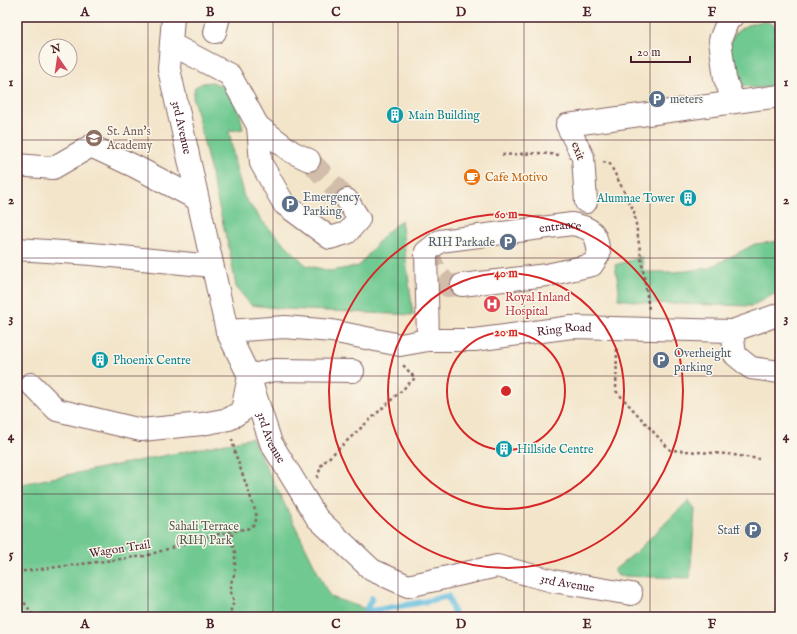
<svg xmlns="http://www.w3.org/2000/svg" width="797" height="634" font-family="'IM FELL English',serif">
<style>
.green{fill:#70c990;stroke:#5d745e}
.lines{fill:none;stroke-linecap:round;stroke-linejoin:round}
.stream{stroke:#61bbde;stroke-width:6}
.minor-tunnel{stroke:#d1bdaa;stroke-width:22;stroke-dasharray:22 11;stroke-linecap:butt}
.minor-casing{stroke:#856463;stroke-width:24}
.path{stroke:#856463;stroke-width:2.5;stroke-dasharray:3 3;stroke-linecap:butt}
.minor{stroke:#fff;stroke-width:22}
.grid{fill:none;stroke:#4a1f2b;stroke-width:1;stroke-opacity:0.55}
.ring{fill:none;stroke:#d62828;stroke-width:2}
.labels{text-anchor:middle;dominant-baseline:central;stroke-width:3;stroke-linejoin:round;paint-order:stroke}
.service-label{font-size:12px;fill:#4e5e75;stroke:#fbf7ec;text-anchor:start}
.culture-label{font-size:12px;fill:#0d838f;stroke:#fbf7ec;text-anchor:start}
.street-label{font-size:12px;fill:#4a1f2b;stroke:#fbf7ec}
.education-label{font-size:12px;fill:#785e54;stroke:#fbf7ec;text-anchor:start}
.food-label{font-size:12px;fill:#c56008;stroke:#fbf7ec;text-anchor:start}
.health-label{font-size:12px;fill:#be3a42;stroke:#fbf7ec;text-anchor:start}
.park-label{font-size:12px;fill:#575a4e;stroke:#fbf7ec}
.centre{fill:#d62828;stroke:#fbf7ec;stroke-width:2}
.ring-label{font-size:12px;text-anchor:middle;font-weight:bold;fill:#d62828;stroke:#fbf7ec;stroke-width:3;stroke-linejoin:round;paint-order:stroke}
.neatline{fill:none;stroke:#4a1f2b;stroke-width:1.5}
.grid-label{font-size:13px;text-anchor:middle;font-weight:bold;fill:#4a1f2b}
</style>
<rect width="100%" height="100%" fill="#fbf7ec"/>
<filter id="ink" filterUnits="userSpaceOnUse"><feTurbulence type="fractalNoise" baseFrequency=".025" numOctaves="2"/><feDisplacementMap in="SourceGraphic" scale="8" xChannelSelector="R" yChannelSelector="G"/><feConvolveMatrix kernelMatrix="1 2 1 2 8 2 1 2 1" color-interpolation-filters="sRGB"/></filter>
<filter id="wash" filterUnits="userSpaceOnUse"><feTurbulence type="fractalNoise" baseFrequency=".012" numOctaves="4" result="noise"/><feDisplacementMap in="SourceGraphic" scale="16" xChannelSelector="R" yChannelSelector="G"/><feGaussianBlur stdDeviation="0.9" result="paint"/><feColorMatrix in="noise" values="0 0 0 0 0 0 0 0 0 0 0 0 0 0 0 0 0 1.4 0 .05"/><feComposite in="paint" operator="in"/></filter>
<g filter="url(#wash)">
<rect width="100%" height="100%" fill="#f3e5ca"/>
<path class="green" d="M765,21L774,25L780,32V76C777,81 774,85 768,87C761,89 748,88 741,84C735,79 733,71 732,64C732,59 730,54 730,49C730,29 750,23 765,21Z
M212,82C240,93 237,101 243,129L229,131L235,164L244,197L262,221L306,265L330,271L359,266L383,236L401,220L413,315L286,309L251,305L236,287L230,253L193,97L195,87L203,83Z
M780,241V291L751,306L648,303L618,299L619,289L615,265L642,257L643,272H676L709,268L755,244Z
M252,438L330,597L391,617H17V485Z
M689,500L695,510L690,578L618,576L614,570L634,554Z"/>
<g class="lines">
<path class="stream" d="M367,608L371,611L423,602L448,596L455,617
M366,617L367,608L372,598"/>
</g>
</g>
<g filter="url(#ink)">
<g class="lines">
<path class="minor-tunnel" d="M309,160L347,200
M432,249L428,253L436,272L448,286L462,285"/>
<defs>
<g id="minor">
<path id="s1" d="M173,17L169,69L227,331L249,376L271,443L317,518L372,570L408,586L497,566L553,581L631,594"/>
<path d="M732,17L728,20L720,40L725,79L734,102"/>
<path d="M215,32L219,17"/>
<path d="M171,44L230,75L258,126L261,163L284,204L330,238L347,233L359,219L347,200"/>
<path d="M258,126L292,152L309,160"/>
<path d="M17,165L53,168L91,146L134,166L197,199"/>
<path d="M586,202L583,157L567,125L780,96"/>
<path d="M17,249L92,254L212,266"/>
<path id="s2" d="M227,331L285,327L332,331L400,345L428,340H474L572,327L732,331L780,314"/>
<path d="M732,331L735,355L751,368L780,372"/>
<path id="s3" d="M428,340L426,252L440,241L572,224C595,229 596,233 599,254L592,265L547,275L462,285"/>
<path d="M31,384L57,410L141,430L202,424L229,419L242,411L249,376L274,370L353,371"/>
</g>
</defs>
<use href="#minor" class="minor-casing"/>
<path class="path" d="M502,155L539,153L559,155
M603,162L610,164L634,211L649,309
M617,349L616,391L670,450L727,454L759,459
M317,478L322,464L415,378L403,365
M17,572L145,556L209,536L250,528C256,523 257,520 256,513L235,453L232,439
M17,593L29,609L34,617
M228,617L234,602L231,592V583L235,572V552L230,539L234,531"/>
<use href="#minor" class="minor"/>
</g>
</g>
<path class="grid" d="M148,17V617M273,17V617M398,17V617M524,17V617M650,17V617M17,140H780M17,258H780M17,376H780M17,494H780"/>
<g class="ring">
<circle cx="506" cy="391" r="59"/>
<circle cx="506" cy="391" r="118"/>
<circle cx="506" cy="391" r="177"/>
</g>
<defs>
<symbol id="parking-disc" viewBox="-11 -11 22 22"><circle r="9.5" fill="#5c6f8a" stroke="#fbf7ec"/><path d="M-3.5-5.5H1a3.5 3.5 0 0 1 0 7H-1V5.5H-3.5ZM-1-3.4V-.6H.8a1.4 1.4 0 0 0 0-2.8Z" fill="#fff"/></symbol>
<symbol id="building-disc" viewBox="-11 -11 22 22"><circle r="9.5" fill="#0f9aa8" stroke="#fbf7ec"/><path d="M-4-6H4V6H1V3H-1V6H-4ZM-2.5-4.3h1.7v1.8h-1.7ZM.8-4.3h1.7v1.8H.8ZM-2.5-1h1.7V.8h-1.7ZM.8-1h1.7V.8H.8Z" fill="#fff"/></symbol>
<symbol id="school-disc" viewBox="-11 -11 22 22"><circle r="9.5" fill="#8d6e63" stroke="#fbf7ec"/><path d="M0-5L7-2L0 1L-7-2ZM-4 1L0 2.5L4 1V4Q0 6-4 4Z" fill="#fff"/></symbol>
<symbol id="cafe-disc" viewBox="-11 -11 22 22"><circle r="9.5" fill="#e8710a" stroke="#fbf7ec"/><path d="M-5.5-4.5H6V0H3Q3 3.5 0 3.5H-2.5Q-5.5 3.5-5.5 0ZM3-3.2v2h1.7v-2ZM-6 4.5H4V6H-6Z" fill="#fff"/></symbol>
<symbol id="hospital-disc" viewBox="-11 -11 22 22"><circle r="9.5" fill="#e0444e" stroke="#fbf7ec"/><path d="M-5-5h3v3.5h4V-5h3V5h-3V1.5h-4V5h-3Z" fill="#fff"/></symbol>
</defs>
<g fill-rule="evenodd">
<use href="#parking-disc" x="647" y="89" width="20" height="20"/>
<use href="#building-disc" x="385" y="105" width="20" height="20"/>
<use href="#school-disc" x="84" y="128" width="20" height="20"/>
<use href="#cafe-disc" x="462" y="167" width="20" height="20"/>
<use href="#building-disc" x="678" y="188" width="20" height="20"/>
<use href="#parking-disc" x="280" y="194" width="20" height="20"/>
<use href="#parking-disc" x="498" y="232" width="20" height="20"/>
<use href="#hospital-disc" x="482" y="294" width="20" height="20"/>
<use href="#building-disc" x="90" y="350" width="20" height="20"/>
<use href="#parking-disc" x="651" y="350" width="20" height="20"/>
<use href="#building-disc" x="494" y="439" width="20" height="20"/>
<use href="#parking-disc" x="743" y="520" width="20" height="20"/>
</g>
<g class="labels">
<g class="service-label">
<text x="670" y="99">meters</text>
<text x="303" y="197">Emergency<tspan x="303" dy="14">Parking</tspan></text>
<text x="495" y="242" text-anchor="end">RIH Parkade</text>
<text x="674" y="353">Overheight<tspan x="674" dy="14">parking</tspan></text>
<text x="740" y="530" text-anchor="end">Staff</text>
</g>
<g class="culture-label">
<text x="408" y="115">Main Building</text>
<text x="675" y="198" text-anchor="end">Alumnae Tower</text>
<text x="113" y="360">Phoenix Centre</text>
<text x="517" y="449">Hillside Centre</text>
</g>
<g class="street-label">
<text stroke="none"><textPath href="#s1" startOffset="112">3rd Avenue</textPath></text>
<text transform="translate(578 151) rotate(69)">exit</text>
<text stroke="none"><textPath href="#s3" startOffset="227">entrance</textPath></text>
<text stroke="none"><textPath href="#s2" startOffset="340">Ring Road</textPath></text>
<text stroke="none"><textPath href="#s1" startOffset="436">3rd Avenue</textPath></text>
<text transform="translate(120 549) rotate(-9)">Wagon Trail</text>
<text stroke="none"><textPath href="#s1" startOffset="808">3rd Avenue</textPath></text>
</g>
<g class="education-label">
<text x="107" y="131">St. Ann's<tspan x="107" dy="14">Academy</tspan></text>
</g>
<g class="food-label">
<text x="485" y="177">Cafe Motivo</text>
</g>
<g class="health-label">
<text x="505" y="297">Royal Inland<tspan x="505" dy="14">Hospital</tspan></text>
</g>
<g class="park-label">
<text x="204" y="526">Sahali Terrace<tspan x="204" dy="14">(RIH) Park</tspan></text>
</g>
</g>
<circle cx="506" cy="391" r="6" class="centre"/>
<g class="ring-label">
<text x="506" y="218">60 m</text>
<text x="506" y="277">40 m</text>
<text x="506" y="336">20 m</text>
</g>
<rect width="797" height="634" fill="none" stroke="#fbf7ec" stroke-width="44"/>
<g transform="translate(58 58) rotate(347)"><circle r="19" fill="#fbf7ec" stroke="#b4a19f"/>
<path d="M0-3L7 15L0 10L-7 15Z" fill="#d1495b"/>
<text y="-6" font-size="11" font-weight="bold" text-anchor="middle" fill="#4a1f2b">N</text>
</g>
<path d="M631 56v6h59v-6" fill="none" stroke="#4a1f2b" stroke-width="2"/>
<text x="637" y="56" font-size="12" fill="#4a1f2b" stroke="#fbf7ec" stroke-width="3" paint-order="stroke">20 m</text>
<rect x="22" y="22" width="753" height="590" class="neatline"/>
<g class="grid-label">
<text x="85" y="16">A</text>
<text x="210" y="16">B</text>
<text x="336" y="16">C</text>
<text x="461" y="16">D</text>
<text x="587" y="16">E</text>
<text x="712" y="16">F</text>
<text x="11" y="86">1</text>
<text x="786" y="86">1</text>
<text x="11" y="204">2</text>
<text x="786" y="204">2</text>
<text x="11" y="322">3</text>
<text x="786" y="322">3</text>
<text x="11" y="440">4</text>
<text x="786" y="440">4</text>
<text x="11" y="558">5</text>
<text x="786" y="558">5</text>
<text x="85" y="628">A</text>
<text x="210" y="628">B</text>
<text x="336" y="628">C</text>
<text x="461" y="628">D</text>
<text x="587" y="628">E</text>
<text x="712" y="628">F</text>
</g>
</svg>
